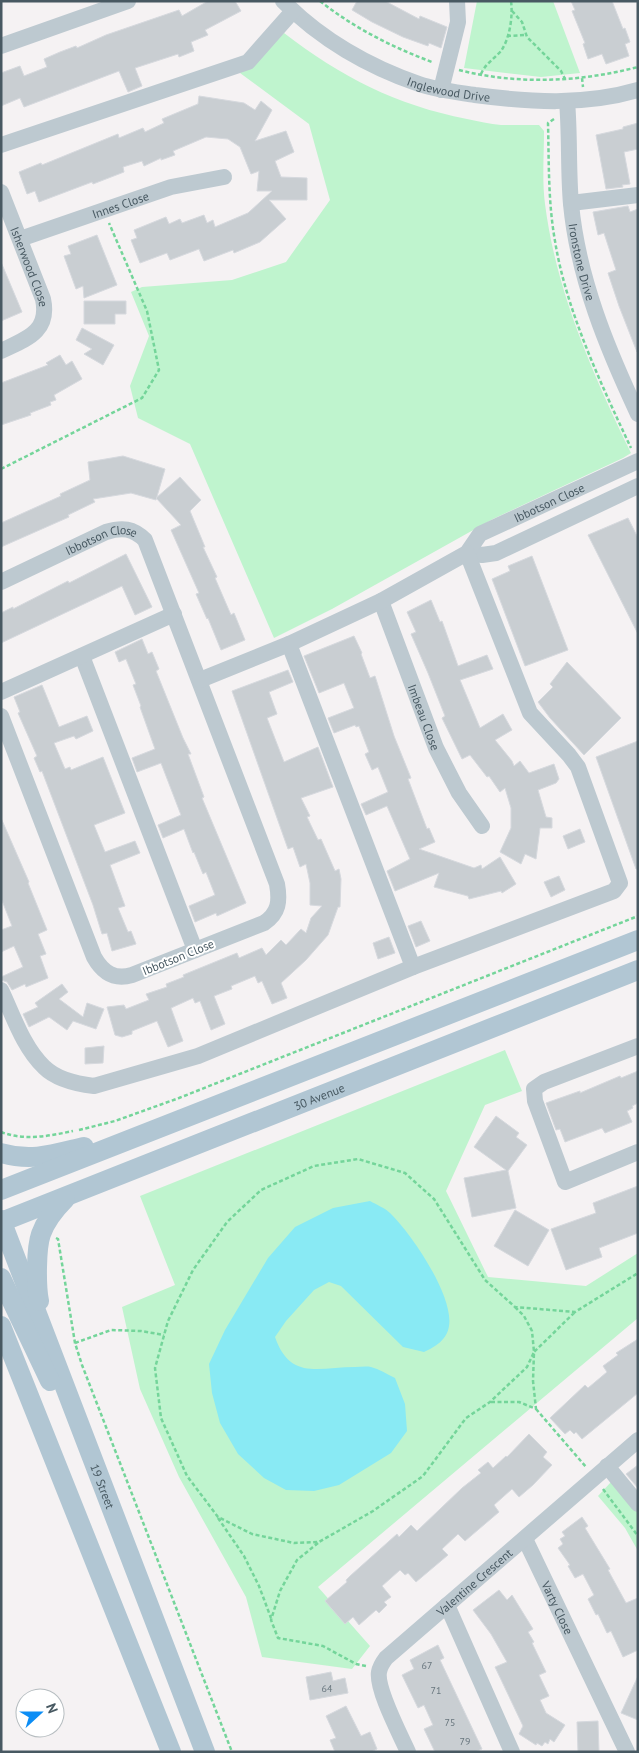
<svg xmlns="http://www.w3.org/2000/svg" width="639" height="1753" font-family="'PT Sans',sans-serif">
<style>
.green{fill:#bff4ce}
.water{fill:#89eaf4}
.building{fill:#c9ced2;stroke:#d6d9de}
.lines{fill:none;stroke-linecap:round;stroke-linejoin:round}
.path{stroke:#74d59a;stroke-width:2.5;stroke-dasharray:4 2.5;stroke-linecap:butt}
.minor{stroke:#bdc9d0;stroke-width:16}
.major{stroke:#b1c6d3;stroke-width:20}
.labels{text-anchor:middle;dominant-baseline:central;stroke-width:4;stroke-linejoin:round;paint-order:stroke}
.number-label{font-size:10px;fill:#68767e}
.street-label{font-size:12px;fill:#485962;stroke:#fff}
</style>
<rect width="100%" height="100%" fill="#f5f2f3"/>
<path class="green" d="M477,1H553L580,73L541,77L464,68Z
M284,33C341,77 396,105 467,119C478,121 490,124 501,125C514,125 527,125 539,125L544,131C544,155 542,181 545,204C556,291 593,375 631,453L623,458L493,519L332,609L274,638L190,444L138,418L130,386L149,336L131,292L142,287L232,280L286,262L330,200L309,124L240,73Z
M505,1050L522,1091L485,1105L446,1191L488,1277L586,1286L638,1253V1318L318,1587L370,1646L352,1669L262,1657L246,1597L179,1477L140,1389L122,1307L175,1285L140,1196Z
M611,1482L638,1511V1551L625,1528L598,1496Z"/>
<path class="water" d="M370,1201C377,1205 385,1208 390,1213C411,1233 454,1296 449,1326C447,1340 435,1347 424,1352L403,1347L341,1286L329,1282L314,1290L286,1321L275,1337C290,1381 320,1367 355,1367C360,1367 366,1366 371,1367C379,1369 387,1374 395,1378L405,1404L407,1431L391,1453L339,1485L314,1491L286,1490L264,1478L238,1454L220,1423L212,1393L209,1364L225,1330L268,1258L295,1227L333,1208Z"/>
<path class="building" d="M208,1H235L241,11L205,30L208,35L191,42L194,51L179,57L178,54L135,68L142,86L128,92L119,71L24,107L20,98L1,106V73L20,66L24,76L47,67L44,59L60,52L76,46L77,48L106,35L179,10L182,16Z
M357,1H385L419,19L420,16L447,27L441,48L429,43L428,46L403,37L372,22L352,10Z
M571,1H612L623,29L625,28L630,42L625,44L629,56L606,64L602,54L588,59L583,44L585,43L572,11L575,10Z
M199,96L244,103L255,110L261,101L272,110L255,141L286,131L294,152L275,161L281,177L307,178V200H269L286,219L260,242L234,253L233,250L204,261L199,249L170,260L167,253L140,263L131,240L137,238L134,230L166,217L169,224L180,219L182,223L204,215L207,223L213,220L215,227L248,213L272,191H257L259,171L251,174L240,147L228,139L206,137L173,151L175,155L161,160V158L144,166L142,161L123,167L124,172L93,184L92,182L39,202L35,191L27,194L19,172L41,163L42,165L118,134L119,138L143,128L145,132L164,123L162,119L198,104Z
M638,123V149L624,152L630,184L622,185L623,187L606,189L596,135L623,129V127Z
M628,206L630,212L638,209L637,352L619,306L608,273L616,270L604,233L598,235L593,212Z
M97,235L117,285L84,298L83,286L76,289L64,256L71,254L68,246Z
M1,262L22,312L1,321Z
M84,301H126V314H115V324H84Z
M82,328L114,345L103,365L84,354L92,349L76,340Z
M60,355L66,365L72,361L82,379L54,395L56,400L50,402L51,405L30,413L31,415L1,425V383L48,365L46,363Z
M123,456L165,469L156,500L131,493L93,499L95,502L68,515L69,517L1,547V523L61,496L60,494L90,480L88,462Z
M180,477L201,500L190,511L205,547H203L217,577L215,578L231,615L234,613L245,640L221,650L208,618L207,619L196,594L199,593L171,530L181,525L156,498Z
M628,518L638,538V634L588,535Z
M126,554L152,607L135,615L122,586L1,643V613L13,607V609L68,581L69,583Z
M532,556L568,650L525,666L492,579L510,571L508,566Z
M431,600L440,622L442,621L458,666L487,655L493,669L460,680L480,728L503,714L512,730L495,740L512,761L514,766L520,761L529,773L554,764L559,779L556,783L538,790L546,817L552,818V828H540L536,859L525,854L521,864L500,852L511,828V808L505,788L500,792L489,776L487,777L470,755L462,759L442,718L445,716L428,673L411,634L416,632L407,612Z
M354,636L362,653L361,654L370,678L375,676L394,736L411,778L408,779L427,829L429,828L435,842L419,849L474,868L481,865L482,869L500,857L516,884L502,893L501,891L469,899L468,896L434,887L439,873L395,891L387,871L410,859L387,806L366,815L361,804L388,792L378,767L372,770L365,754L369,752L359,726L356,727L355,725L334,733L328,718L354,708L344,683L319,693L304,656Z
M142,639L148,654L152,652L159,669L156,671L183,738L191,754H188L204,797L202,798L246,903L217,916L216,913L195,922L189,906L215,895L206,872L203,874L194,852L193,853L184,829L163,838L158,825L181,815L161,763L137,772L132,758L155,749L140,707L141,706L133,685L136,684L126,659L119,662L115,652Z
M567,662L621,718L584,755L550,718L538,702L553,687L550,684Z
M288,670L293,682L269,692L277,714L267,718L284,762L318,747L333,787L301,798L310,816L307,817L318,840L321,839L335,871L339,869L341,879L340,907H338L328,935L306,960L281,983L287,998L272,1004L262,981L258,983L255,976L231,986L232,989L214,996L225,1024L211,1030L200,1001L195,1003L193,998L171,1008L183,1041L168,1047L157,1021L132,1031V1034L122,1037L115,1035L107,1007L124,1005L126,1009L149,1000L146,994L167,987L166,984L184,977L183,975L237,953L239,958L262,948L266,955L281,940L286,945L301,929L306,933L311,918L322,906L310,905V883L306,864L300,867L293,847L288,849L232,691Z
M42,685L59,727L87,716L93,731L76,739L74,736L54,743L65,769L70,767L71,770L103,757L125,813L94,825L105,852L135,841L140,853L110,865L125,906L118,908L128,932L131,931L136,944L112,951L107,933L102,934L93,905L42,771L40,772L34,758L37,756L18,713L20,712L14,697Z
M638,741V869H636L596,757Z
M1,818L29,882L28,883L47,930L38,934L46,954L40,956L48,978L26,987L25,984L12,990L7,982L1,980V977L23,967L14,946L1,952V930L12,926L1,898Z
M580,829L585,842L568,849L563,836Z
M559,876L565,890L551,897L544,882Z
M421,921L430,941L416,947L408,926Z
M389,937L395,953L378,959L373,943Z
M62,984L68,992L59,999L83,1017L87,1003L104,1009L96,1029L73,1021L67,1030L49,1017L29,1027L23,1014L38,1007L35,1003Z
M104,1046L103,1063L85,1064V1048Z
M638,1071V1103L632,1106L633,1108L627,1111L632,1122L605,1133L602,1128L565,1142L560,1129L556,1130L546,1103L580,1091V1093L620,1076L621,1078Z
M496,1116L519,1133L516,1137L527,1145L508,1171L516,1208L472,1217L464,1178L506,1170L474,1147Z
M638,1186V1233L599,1248L602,1257L566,1270L551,1229L596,1213L593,1203Z
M515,1210L549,1230L528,1266L494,1246Z
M638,1339V1393L582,1439L576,1432L574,1434L570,1430L565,1434L550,1418L585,1385L588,1388L607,1372L603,1366L618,1355L616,1353Z
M529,1434L547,1452L543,1457L552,1465L533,1485L519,1497L512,1489L494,1505L499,1512L465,1541L458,1534L442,1549L448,1555L416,1582L408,1573L405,1575L400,1570L382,1586L391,1597L384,1602L387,1605L379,1613L376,1610L359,1625L353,1617L345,1624L325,1601L347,1582L346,1580L350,1576L397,1534L399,1537L411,1525L417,1531L462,1488L481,1473L478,1470L488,1462L493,1468L506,1456L507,1457Z
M638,1465V1488L626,1474Z
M582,1517L588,1526L585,1528L610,1569L608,1570L626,1603L638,1598V1650L623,1657L611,1631L607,1633L598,1614L596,1615L588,1599L594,1595L583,1574L575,1578L568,1566L570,1565L558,1548L563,1544L560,1539L565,1536L562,1532Z
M499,1590L507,1600L512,1595L533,1629L528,1632L534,1642L532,1643L546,1672L539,1675L549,1696L540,1700L546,1713L565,1725L554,1742L550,1739L548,1744L545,1742L542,1746L537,1743L536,1745L519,1734L523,1726L495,1667L507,1662L491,1634L473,1610Z
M438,1645L444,1658L440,1660L482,1749L475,1752H435L424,1729L433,1725L424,1705L418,1708L402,1675L414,1669L410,1660Z
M331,1672L333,1681L345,1678L348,1693L310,1700L306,1677Z
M638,1676V1720L621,1713Z
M346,1706L361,1736L370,1732L377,1749L371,1752H335L330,1740L336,1738L326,1716Z
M598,1721L599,1752H578L577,1722Z"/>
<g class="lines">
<path class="path" d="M320,1C354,28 392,47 432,62
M512,11L522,22L527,37L561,71L565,79
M507,36L526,35
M459,70C518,85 580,82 638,67
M481,74C485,64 494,59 501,51C510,38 513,16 511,1
M582,78L583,87
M554,119L548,123C549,162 548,202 555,241C566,310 601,384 631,448
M1,469L142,398L159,370L147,311L109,223
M79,1130L115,1121L179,1098L638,916
M1,1132C25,1141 49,1136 73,1131
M56,1238L58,1239L75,1343L82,1365L232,1752
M515,1307L524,1316L532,1331L534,1352L527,1367L490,1402L466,1418L423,1476L373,1511L319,1542L294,1543L252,1534L218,1517L187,1476L161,1418L155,1368L168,1321L193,1270L227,1222L261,1190L314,1166L358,1159L405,1173L434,1199L485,1280L515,1307L575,1312L638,1273
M75,1343L111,1330L141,1331L164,1335
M491,1402H519L536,1409L533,1381L534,1352L575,1312
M536,1409L586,1467
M603,1489L638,1536
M218,1518L244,1556L259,1586L271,1618
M318,1543L297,1560L280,1591L271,1620L278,1638L323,1646L356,1664L366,1666"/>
<g class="minor">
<path id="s1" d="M283,1C320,39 369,67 419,84C437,90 456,92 475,95C529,102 584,106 638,90"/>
<path d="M1,46L128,1"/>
<path d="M441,90L458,22L457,1"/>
<path id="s2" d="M567,101C570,136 568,170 571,204C578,278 607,348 638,414"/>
<path d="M1,145L248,62L293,11"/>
<path id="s3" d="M1,192L43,299C50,332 26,339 1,351"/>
<path d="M571,203L638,195"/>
<path id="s4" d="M20,239L171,187L224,177"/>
<path d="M467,553L482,555L496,553L638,486"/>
<path id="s5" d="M1,582L106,532C122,527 133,528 145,540L277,884C280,901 279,913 264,923L132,975C115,980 103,973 94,957L1,716"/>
<path id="s6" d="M381,601L436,748L459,793L482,826"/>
<path d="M289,644L413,967"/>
<path d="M82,656L195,950"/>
<path id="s7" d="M200,680L289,644L381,601L467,553L480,534L638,461"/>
<path d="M1,692L174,614"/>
<path d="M1,990C13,1015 23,1047 44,1067C56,1079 77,1084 94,1086L198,1056L413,967L614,891L620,883L578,767L569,755L530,713L467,553"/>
<path d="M638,1046L544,1082L534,1089L535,1101L565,1182L638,1152"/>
<path d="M607,1466L638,1504"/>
<path id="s8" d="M525,1539L627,1752"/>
<path d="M447,1605L512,1752"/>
<path id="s9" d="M408,1752C400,1734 376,1689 379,1672C380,1666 383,1662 386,1658L638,1440"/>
</g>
<g class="major">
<path d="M1,1153C32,1162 54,1154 84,1147"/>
<path d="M1,1190L638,940"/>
<path id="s10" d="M1,1220L205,1752"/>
<path id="s11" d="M1,1222L638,970"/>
<path d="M1,1278L50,1381"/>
<path d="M39,1301C36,1286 36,1248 41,1234C46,1220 55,1209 65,1199"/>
<path d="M1,1326L171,1752"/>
</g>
</g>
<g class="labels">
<g class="number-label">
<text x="427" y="1665">67</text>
<text x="327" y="1688">64</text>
<text x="436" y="1690">71</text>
<text x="450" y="1722">75</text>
<text x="465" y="1741">79</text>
</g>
<g class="street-label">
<text stroke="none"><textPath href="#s1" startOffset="191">Inglewood Drive</textPath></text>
<text stroke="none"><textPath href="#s4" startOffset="106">Innes Close</textPath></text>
<text stroke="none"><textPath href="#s2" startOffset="162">Ironstone Drive</textPath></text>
<text stroke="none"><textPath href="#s3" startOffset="80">Isherwood Close</textPath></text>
<text stroke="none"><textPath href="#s7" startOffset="395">Ibbotson Close</textPath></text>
<text stroke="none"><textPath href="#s5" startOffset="110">Ibbotson Close</textPath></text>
<text stroke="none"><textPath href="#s6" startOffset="124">Imbeau Close</textPath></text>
<text transform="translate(178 957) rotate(-22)">Ibbotson Close</text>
<text stroke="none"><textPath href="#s11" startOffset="342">30 Avenue</textPath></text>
<text stroke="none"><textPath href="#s10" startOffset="285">19 Street</textPath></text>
<text stroke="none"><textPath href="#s9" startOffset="218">Valentine Crescent</textPath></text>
<text stroke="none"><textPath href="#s8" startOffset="76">Varty Close</textPath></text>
</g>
</g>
<rect width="639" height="1753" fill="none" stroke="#485962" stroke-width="5"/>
<g transform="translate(40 1713) rotate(69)"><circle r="24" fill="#ffffff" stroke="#b6bdc0"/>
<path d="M0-4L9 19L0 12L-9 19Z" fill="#0c8df5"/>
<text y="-8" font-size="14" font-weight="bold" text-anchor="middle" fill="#485962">N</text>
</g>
</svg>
